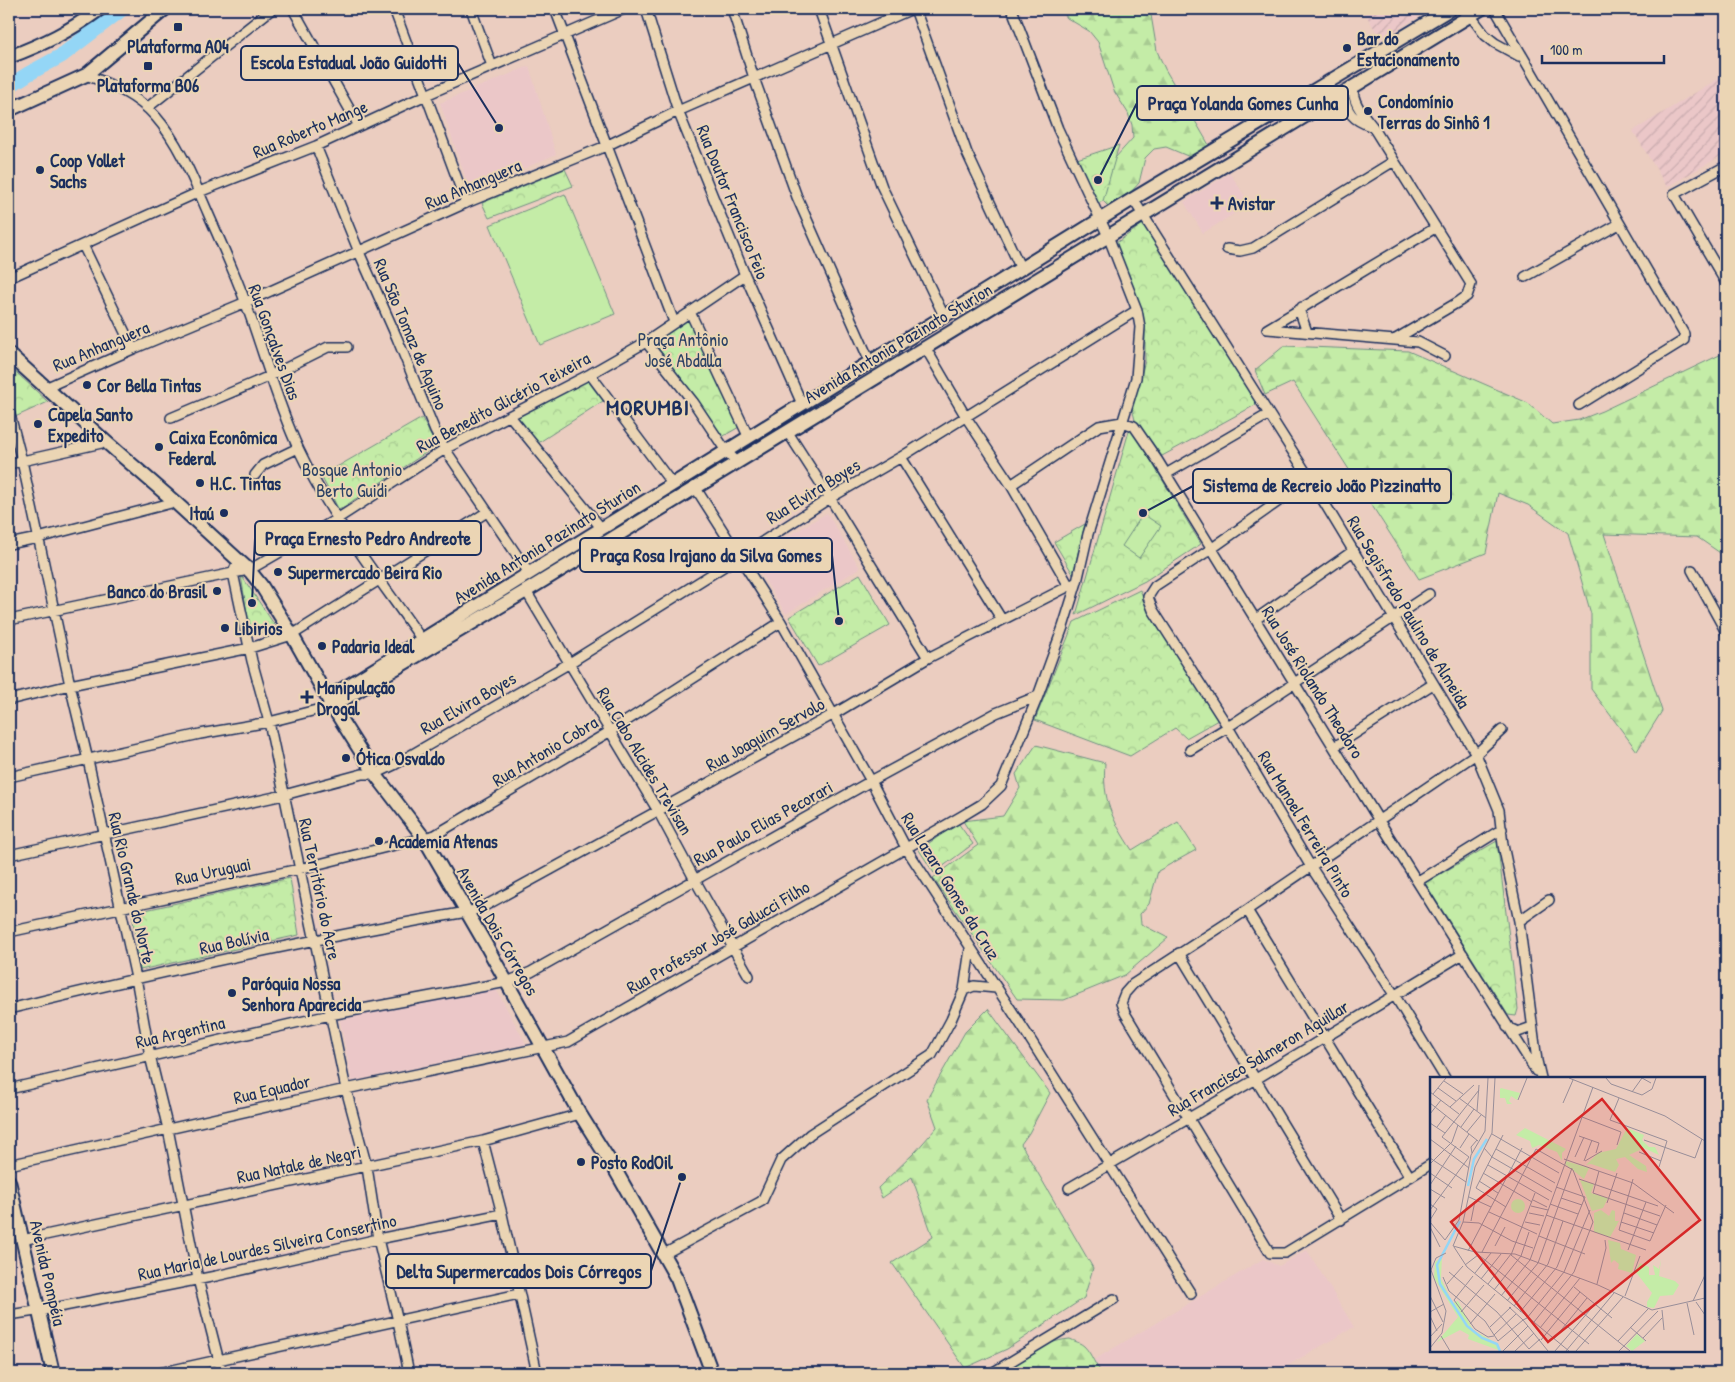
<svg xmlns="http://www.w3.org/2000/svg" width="1735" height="1382" font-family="'Patrick Hand',sans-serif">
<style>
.built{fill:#ebc7c8}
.industrial{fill:url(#industrial-furrows)}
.forest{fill:url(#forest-firs);stroke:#708e82}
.park{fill:url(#park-crowns);stroke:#708e82}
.pitch{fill:#c4eca7;stroke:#708e82}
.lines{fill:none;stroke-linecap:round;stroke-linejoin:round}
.river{stroke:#94d6f6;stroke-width:15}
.street-casing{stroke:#1b2f5e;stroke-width:12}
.secondary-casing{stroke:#1b2f5e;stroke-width:16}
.street{stroke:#ebd5b4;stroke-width:9}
.secondary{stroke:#ebd5b4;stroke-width:12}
.poi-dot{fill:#1b2f5e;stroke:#ebd5b4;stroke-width:2}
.labels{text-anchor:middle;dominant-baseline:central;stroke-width:4;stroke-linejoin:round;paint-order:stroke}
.poi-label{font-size:18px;font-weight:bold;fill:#1b2f5e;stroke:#ebd5b4;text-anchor:start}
.street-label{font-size:18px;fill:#1b2f5e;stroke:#ebd5b4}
.park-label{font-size:18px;fill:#2c4265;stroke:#ebd5b4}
.district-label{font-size:22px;font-weight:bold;letter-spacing:1px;fill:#1b2f5e;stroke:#ebd5b4}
.inset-river{fill:none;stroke:#94d6f6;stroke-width:2.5}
.inset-road{fill:none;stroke:#988e99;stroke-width:1}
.view{fill:#d62828;fill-opacity:0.15;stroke:#d62828;stroke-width:2.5}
.inset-edge{fill:none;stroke:#1b2f5e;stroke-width:2.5}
.leader{fill:none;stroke:#1b2f5e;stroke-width:2}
.callout-dot{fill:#1b2f5e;stroke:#ebd5b4;stroke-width:2}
.callout{fill:#ebd5b4;stroke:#1b2f5e;stroke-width:2}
.callout-label{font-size:19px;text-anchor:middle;font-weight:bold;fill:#1b2f5e}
</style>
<defs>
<pattern id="industrial-furrows" width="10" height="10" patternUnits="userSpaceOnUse" patternTransform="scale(1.25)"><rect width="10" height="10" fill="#ebc7c8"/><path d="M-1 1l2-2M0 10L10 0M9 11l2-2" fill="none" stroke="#c9abae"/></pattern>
<pattern id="forest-firs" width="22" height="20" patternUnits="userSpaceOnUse" patternTransform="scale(1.25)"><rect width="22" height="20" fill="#c4eca7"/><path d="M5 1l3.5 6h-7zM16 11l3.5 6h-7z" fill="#a8cb92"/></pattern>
<pattern id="park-crowns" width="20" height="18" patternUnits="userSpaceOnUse" patternTransform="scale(1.25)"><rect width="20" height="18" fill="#c4eca7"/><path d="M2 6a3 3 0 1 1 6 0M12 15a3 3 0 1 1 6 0" fill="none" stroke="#a8cb92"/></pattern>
</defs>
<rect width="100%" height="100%" fill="#ebcdc0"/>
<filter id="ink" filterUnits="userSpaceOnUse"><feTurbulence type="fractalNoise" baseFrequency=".02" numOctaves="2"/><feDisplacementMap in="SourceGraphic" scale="10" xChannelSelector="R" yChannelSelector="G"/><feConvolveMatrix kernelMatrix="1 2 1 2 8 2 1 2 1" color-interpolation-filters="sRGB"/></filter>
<g filter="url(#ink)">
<path class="built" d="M529,66L556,154L471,193L440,103Z
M1230,173L1250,204L1203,233L1184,202Z
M827,513L860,568L786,614L751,558Z
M496,989L526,1044L352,1081L340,1020Z
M1307,1250L1354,1327L1280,1370L1282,1373H1072L1263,1259L1279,1266Z"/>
<path class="industrial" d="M1362,9H1429L1430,10L1381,39Z
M1726,74V153L1667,187L1633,131Z"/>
<path class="forest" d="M1061,9H1150L1157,51L1165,69L1209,145L1190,157L1166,147L1154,149L1145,158L1139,183L1131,192L1108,206L1099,197L1106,168L1133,138L1132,125L1128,113L1114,91L1098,42L1089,31L1067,18Z
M1284,346L1408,351L1528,403L1552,424L1579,420L1602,411L1726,352V557L1697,537L1604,534L1662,711L1637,751L1591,689V614L1568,533L1528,505L1498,493L1486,553L1419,579L1293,382L1265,395L1255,370Z
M1036,745L1105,763C1102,799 1112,820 1132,850L1178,822L1196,850L1158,871L1149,904L1140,914L1141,924L1168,938L1125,975L1064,1000L1017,999L933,878L978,845L963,821L1003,816L1020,788L1016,774Z
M988,1009L1050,1093L1029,1133L1021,1144L1093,1268L1084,1298L1007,1349L965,1368L892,1263L933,1237L912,1177L882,1198L878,1188L916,1151L937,1127L927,1099L965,1032Z
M1070,1339C1074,1341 1081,1343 1084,1346C1093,1355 1094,1366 1103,1373H997C1020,1359 1042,1341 1070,1339Z"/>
<path class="park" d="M1119,145L1103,201L1096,204L1077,159Z
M565,169L573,186L489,218L482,203Z
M1143,224L1208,324L1257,404L1162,456L1135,420L1132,408L1145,361V330L1116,243Z
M690,318L739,427L722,437L654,342Z
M9,370L17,373L48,402L15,417L9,392Z
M587,380L603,401L538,443L517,416Z
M422,418L436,446L339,510L321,476Z
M1129,431H1133L1201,544L1145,581L1076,615Z
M1085,524L1073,574L1054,542Z
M860,574L890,625L818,666L789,617Z
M241,575L278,630L250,634Z
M1140,590L1152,617L1218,720L1186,738L1175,728L1130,756L1035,720L1074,622Z
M958,823L973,844L934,873L919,850Z
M1497,841L1518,1009L1516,1016L1508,1015L1425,883Z
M290,878L299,935L140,970L132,913Z"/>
<path class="pitch" d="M565,194L615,314L540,345L490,225Z
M1143,514L1161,526L1139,558L1122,546Z"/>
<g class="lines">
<path class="river" d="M9,86L28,74L61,56L122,9"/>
<defs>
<path id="street" d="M293,9L359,126
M394,9L466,203
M471,9L492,66
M555,9L674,322
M646,9L678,111L745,275L802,404
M732,9L754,78L797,197L870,362
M819,9L882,187L944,316
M915,9L967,153L1021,269
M1495,9L1684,334V340L1579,405
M1470,15L1485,35L1495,43L1519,56
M86,75C111,84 138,96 156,117C179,143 194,181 208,213C221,243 235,273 246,304C264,353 277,403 299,450C331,518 379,578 422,640
M1343,92C1347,113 1352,120 1373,127C1363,114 1352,103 1353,86
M147,108L272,9
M1373,127L1471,284L1467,296L1460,301L1394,340
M316,146L359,252L397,338L435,431L445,449L529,573
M1726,166L1674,194L1726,283
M1133,199L1310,479L1476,754L1499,810L1503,845L1519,921L1537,1061L1541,1078
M83,245L133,349
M1227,249L1240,251L1253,248L1394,161
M1525,277L1619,224
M9,278L199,192L316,146L426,95L624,9
M1302,307L1300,312L1307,332
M690,312L749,438
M1267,329L1435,228
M1268,329L1418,342L1445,356
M646,342L694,403L726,451L735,460L739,461
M925,347L966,417L1011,485L1069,586
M590,374L673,485
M45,388L133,349L246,302L466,203L606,146L678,111L912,9
M9,411L22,461L70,685L88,760L136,978L150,1056L168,1129L198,1279L222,1373
M510,416L602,529
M171,418L270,376L328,347H347
M787,431L830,498L928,658
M901,457L1002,620
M9,464L106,442
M1166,474L1269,414
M255,475L263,465L298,448
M1310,479L1211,549L1155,586L1148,597L1153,610L1228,727L1311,867L1395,996L1445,1078
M1011,485L1099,426L1122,422L1134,426L1158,461L1378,819L1536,1071
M695,487L781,622L871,781L906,848L1025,1031L1191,1294
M9,544L38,538L175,502
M1692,570L1726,632
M526,591L658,811L695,880L749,976
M1256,619L1353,551
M9,620L233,573L235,568
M9,700L70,685L250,648L292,635L487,512
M1334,747L1433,684
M1190,750L1228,727L1429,594
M9,777L200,734L269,722L332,706
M9,855L284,795L362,774H375L394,765L568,664L739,557L830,498L901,457L1137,310
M1418,881L1502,829
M1247,910L1410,1177
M1519,921L1549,900
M9,932L299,869L435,835L609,732L781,622
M970,949L964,990L974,986L996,988
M1179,953L1341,1220
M9,1009C160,972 313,938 467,912L481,908L834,714L928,658L1077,582
M1507,1027L1518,1032L1532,1027
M9,1089L330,1015L507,982L531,972L871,781L996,713L1038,696
M483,1141L502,1214L537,1373
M1431,1164L1285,1253H1270L1125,1013L1121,1003L1125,993L1133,984L1247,910L1476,754L1502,730
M9,1165L346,1089L568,1042L962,816L982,804L1001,786L1038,696L1063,627L1077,582L1088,534L1136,378L1140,327L1137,310L1108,236L1058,129L1012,9
M1069,1188L1256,1079L1463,954
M22,1240L483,1141L580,1114
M664,1254L762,1201L781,1160L810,1134L932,1055L951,1020L964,990
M9,1315L49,1309L216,1276L378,1239L502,1214
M159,1373L519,1294
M409,1373L398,1321L378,1239L367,1167L346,1089L269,722L252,661L233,573L249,570L337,519L445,449L590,374L646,342L745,275
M992,1373L1114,1299"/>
<path id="secondary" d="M9,57C44,44 70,31 100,9
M9,110L86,75L165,9
M9,354L106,442L175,502L249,570L261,585L292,635L332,706L375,774L424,838L486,945L580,1114L600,1146L613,1166L677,1279L712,1373
M328,698L1133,199L1450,9
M332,706L526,591L1481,9
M9,1181L53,1373"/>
</defs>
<use href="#street" class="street-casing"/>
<use href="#secondary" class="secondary-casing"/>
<use href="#street" class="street"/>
<use href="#secondary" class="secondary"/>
</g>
</g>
<g class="poi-dot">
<rect x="173" y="22" width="10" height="10" rx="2.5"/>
<circle cx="1347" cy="48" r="5"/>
<rect x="143" y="61" width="10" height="10" rx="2.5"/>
<circle cx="1368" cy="111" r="5"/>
<circle cx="40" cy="170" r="5"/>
<path d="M1214.5 195.5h5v5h5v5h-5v5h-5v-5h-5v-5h5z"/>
<circle cx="87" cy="385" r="5"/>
<circle cx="38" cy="424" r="5"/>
<circle cx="159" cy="447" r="5"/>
<circle cx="200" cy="483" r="5"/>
<circle cx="224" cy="513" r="5"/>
<circle cx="278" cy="572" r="5"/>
<circle cx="217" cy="591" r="5"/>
<circle cx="225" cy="628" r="5"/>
<circle cx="322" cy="646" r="5"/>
<path d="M304.5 689.5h5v5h5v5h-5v5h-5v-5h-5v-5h5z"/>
<circle cx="346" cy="758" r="5"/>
<circle cx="379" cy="841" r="5"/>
<circle cx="232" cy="993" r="5"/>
<circle cx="581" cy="1162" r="5"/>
</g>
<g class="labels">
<g class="poi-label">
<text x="1357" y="38">Bar do<tspan x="1357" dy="21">Estacionamento</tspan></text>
<text x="178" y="46" text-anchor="middle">Plataforma A04</text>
<text x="148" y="85" text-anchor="middle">Plataforma B06</text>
<text x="1378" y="101">Condomínio<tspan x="1378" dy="21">Terras do Sinhô 1</tspan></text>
<text x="50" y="160">Coop Vollet<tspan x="50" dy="21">Sachs</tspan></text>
<text x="1228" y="203">Avistar</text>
<text x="97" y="385">Cor Bella Tintas</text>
<text x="48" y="414">Capela Santo<tspan x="48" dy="21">Expedito</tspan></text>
<text x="169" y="437">Caixa Econômica<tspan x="169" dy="21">Federal</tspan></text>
<text x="210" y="483">H.C. Tintas</text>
<text x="214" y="513" text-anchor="end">Itaú</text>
<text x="288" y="572">Supermercado Beira Rio</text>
<text x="207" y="591" text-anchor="end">Banco do Brasil</text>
<text x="235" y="628">Libirios</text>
<text x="332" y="646">Padaria Ideal</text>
<text x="317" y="687">Manipulação<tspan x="317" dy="21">Drogal</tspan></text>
<text x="356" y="758">Ótica Osvaldo</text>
<text x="389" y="841">Academia Atenas</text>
<text x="242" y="983">Paróquia Nossa<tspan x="242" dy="21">Senhora Aparecida</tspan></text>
<text x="591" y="1162">Posto RodOil</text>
</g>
<g class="street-label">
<text transform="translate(310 129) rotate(-23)">Rua Roberto Mange</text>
<text transform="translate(473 184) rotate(-23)">Rua Anhanguera</text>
<text transform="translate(733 202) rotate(68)">Rua Doutor Francisco Feio</text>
<text transform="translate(411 334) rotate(67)">Rua São Tomaz de Aquino</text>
<text transform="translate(275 342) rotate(70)">Rua Gonçalves Dias</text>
<text transform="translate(898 343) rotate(-31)">Avenida Antonia Pazinato Sturion</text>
<text transform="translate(101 346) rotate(-23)">Rua Anhanguera</text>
<text transform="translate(503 402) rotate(-28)">Rua Benedito Glicério Teixeira</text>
<text transform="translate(813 491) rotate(-32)">Rua Elvira Boyes</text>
<text transform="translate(547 542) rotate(-32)">Avenida Antonia Pazinato Sturion</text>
<text transform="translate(1409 612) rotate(59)">Rua Segisfredo Paulino de Almeida</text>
<text transform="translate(1313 682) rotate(58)">Rua José Riolando Theodoro</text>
<text transform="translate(468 703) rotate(-30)">Rua Elvira Boyes</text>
<text transform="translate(765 734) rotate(-29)">Rua Joaquim Servolo</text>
<text transform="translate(545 751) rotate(-31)">Rua Antonio Cobra</text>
<text transform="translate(645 761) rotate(59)">Rua Cabo Alcides Trevisan</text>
<text transform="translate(763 823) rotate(-29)">Rua Paulo Elias Pecorari</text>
<text transform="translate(1306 824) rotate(59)">Rua Manoel Ferreira Pinto</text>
<text transform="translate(213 871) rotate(-12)">Rua Uruguai</text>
<text transform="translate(951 886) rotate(58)">Rua Lazaro Gomes da Cruz</text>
<text transform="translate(132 888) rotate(77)">Rua Rio Grande do Norte</text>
<text transform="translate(320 889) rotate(78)">Rua Território do Acre</text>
<text transform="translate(498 931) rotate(60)">Avenida Dois Córregos</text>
<text transform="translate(718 937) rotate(-30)">Rua Professor José Galucci Filho</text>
<text transform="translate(234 941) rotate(-12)">Rua Bolívia</text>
<text transform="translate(180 1032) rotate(-13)">Rua Argentina</text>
<text transform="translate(1258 1058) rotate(-31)">Rua Francisco Salmeron Aguillar</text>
<text transform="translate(272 1089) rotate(-13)">Rua Equador</text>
<text transform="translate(299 1164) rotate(-12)">Rua Natale de Negri</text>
<text transform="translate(267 1247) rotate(-12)">Rua Maria de Lourdes Silveira Consertino</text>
<text transform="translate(48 1273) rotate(77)">Avenida Pompéia</text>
</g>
<g class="park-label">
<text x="683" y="339">Praça Antônio<tspan x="683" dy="21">José Abdalla</tspan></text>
<text x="352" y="469">Bosque Antonio<tspan x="352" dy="21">Berto Guidi</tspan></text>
</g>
<g class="district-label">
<text x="648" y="407">MORUMBI</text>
</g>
</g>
<g transform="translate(1430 1077)">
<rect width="275" height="275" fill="#ebcdc0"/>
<path d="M70,12L71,11L90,16L87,23L81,19L79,24L82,27H77L75,21H70ZM95,51L136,72L132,76V84L127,75L109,68L102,71L100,64L86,58ZM197,51L214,58L212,63L219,70H225L229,78L214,71L199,78L216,89L217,95L208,92L195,80L186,82L189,88L185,95L161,87L156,88L168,76L186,72ZM171,133L179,139L182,133L185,134V144H189L180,160L164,155V136ZM178,163L190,166L191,172L206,178L202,196L188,192L189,187L184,183L181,186ZM12,180L11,202L23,226L28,224L43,253L68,267L71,274L38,262L39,258L30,253L7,265L28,240L4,201L5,185ZM231,182L229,199L245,204L249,208L243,218L230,219L224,231L217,230V225L222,216L205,194L210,186L219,190V198H225L223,188L229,192Z" fill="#c4eca7"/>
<path d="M136,84L159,91L154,102L135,87ZM150,103L164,107L161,116L178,121L173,131L162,134ZM207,257L215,264L202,274L196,269Z" fill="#c4eca7"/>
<path d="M81 129a7 7 0 1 1 14 0a7 7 0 1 1-14 0Z" fill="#c4eca7"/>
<path class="inset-river" d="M38,109L44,82L57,62M30,144L7,188L10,207L37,249L52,261L67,267L70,274"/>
<path class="inset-road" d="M139,1L235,39L275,64M176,1L181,7L212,18L222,12L226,1M14,4L33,17M8,11L26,24M0,15L29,37M202,15L212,1L221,6M3,17L16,1M29,21L56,41M189,21L180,43L237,64L229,90M88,23L97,1M0,26L48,64M133,26L143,3M20,30L44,8M47,34L49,8M0,37L11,23M152,40L191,55L187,68M0,46L15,56M7,50L16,38M31,50L44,32M37,55L51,38M62,57L129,96M73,58L46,111L76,130M149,59L169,66L166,76M0,62L39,91M214,63L265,81L272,62M30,71L39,57M54,71L62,80L122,115M66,72L125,106M209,75L231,84M42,76L41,70L47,63M39,80L12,60L49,13M145,80L154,60M0,81L36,105M134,82L203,106L244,136M154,84L162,63M155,84L172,74M0,87L22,65L28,48M58,88L119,123M169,94L163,116L230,139M0,96L22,111M53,96L102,125M149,102L228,129M203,102L189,153L220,164L236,128M49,104L68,116M0,108L26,69M126,110L155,120M0,112L15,121M105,116L81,178L200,274M39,120L61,130M131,121L152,128M103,123L117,130M177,126L187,96M0,127L7,132L0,143M120,127L148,137M101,129L118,133M0,133L39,80M59,135L107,157M99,136L114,139M194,136L227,148M116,138L216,173M41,144L45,124M0,145L15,163M33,145L49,146L82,164L103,171M95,145L110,148M191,145L224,156M0,150L10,170M109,159L155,177M15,163L29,143L41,78L55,54L58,1M23,169L45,175L85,177L168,208L222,233L275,221M23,169L33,145L45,90L62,56L65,1M65,169L75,150M24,170L37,190L139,274M198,173L216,125M38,174L92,71M45,175L159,267M52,175L106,72L143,93L163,145L144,195L104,245M100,183L163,10M35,188L48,178M19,195L67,235L99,272L110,262M45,196L61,176M43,199L24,223L45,252L58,260L64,259M13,200L19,214L55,244L68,264L93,243L118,274M51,202L71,177M17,207L33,189M58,207L81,177M167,207L176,171L175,163M144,210L182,241M64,213L91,179L99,155M0,219L13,245M71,219L100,183M195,219L210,179M77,224L108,186L142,91M263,224L275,198M266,225L275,238M257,226L264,258M84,229L118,187L133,144M79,230L93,243L97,241M232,233L234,253M0,235L14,227M31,235L54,208M90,235L127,190L155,120M0,239L7,254M97,241L134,195L160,133M40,247L65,217M60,250L81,230M200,250L216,264M110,251L150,201M64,258L86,237M11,259L20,274M0,260L12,247M213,261L232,241M124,262L157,221M111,263L150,215M188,264L218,232M0,271L12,256L16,234L1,193L6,181L16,176M73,274L98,249M85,274L104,256M125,274L165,227M136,274L184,216M146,274L193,220M189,274L228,234"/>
<path class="view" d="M172,22L270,143L118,265L21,145Z"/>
<rect width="275" height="275" class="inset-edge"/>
</g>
<path class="leader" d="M499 128L458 63M1098 180L1137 103M1143 513L1193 486M252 603L255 538M839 621L832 555M682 1177L651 1271"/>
<g class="callout-dot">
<circle cx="499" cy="128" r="5"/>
<circle cx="1098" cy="180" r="5"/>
<circle cx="1143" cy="513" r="5"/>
<circle cx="252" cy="603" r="5"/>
<circle cx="839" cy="621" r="5"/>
<circle cx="682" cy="1177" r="5"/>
</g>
<g class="callout">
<rect x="241" y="46" width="217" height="34" rx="5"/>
<rect x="1137" y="86" width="211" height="34" rx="5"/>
<rect x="1193" y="469" width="258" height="34" rx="5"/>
<rect x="255" y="521" width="226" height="34" rx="5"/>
<rect x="580" y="538" width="252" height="34" rx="5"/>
<rect x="386" y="1254" width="265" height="34" rx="5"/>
</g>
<g class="callout-label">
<text x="349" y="69">Escola Estadual João Guidotti</text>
<text x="1243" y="110">Praça Yolanda Gomes Cunha</text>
<text x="1322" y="492">Sistema de Recreio João Pìzzinatto</text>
<text x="368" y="545">Praça Ernesto Pedro Andreote</text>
<text x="706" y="562">Praça Rosa Irajano da Silva Gomes</text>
<text x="519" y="1278">Delta Supermercados Dois Córregos</text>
</g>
<rect width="1735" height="1382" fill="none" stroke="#ebd5b4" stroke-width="30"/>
<rect x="15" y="15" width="1705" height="1352" fill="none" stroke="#1b2f5e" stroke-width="2" filter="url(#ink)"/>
<path d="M1542 55v8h122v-8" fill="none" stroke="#1b2f5e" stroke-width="2.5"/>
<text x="1550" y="55" font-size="15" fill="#1b2f5e" stroke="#ebd5b4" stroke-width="4" paint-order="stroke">100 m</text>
</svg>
